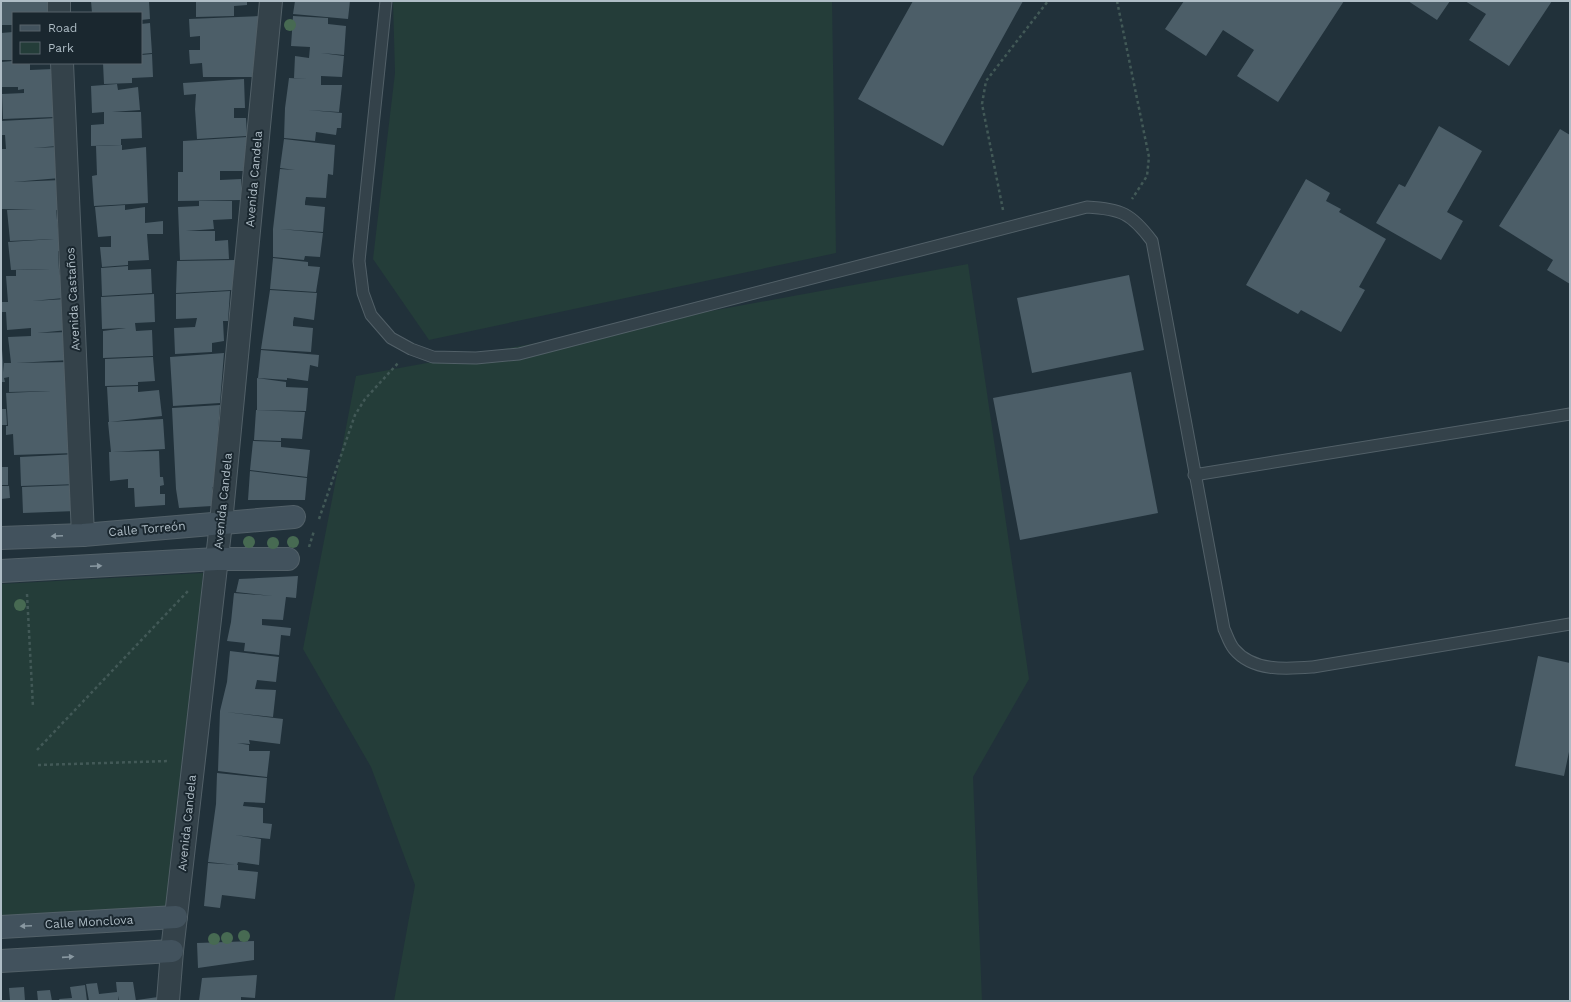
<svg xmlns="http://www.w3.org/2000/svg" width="1571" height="1002" font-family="'Work Sans',sans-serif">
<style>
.green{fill:#243d39}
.building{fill:#4c5e68}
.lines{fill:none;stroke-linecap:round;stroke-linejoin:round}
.lane-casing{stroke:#526068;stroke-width:13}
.street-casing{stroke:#526068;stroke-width:24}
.secondary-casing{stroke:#526068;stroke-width:24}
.path{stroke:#425957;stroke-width:2.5;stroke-dasharray:3 3;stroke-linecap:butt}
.lane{stroke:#34424a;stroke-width:11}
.street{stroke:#34424a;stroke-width:22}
.secondary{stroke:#42525d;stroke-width:22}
.tree{fill:#476a52}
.oneway{fill:#8998a1}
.labels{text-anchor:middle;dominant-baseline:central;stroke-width:4;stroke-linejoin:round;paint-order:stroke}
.street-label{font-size:12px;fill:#afbdc6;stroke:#1a272f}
</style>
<rect width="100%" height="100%" fill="#21313a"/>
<path class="green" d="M393,1H832L836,253L429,340L373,259L395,73Z
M968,264L1029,679L973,777L982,1001H394L415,885L371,767L303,649L356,376Z
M203,573L174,908L1,916V584Z"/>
<path class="building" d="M1,1H50V13H13V25H1Z
M91,1H149L150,19L141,20V13H92Z
M196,1H247V5L234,6V16L196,17Z
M295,1H350L348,19L293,14Z
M913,1H1023L943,146L858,99Z
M1184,1H1344L1278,102L1237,76L1254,50L1223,30L1206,56L1165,29Z
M1408,1H1450L1437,20Z
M1465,1H1552L1509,66L1469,40L1486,14Z
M260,16L256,77H203L202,63L190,64L189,50H200V36L190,37L189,19Z
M293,16L328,18V24L346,26L344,55L321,53L344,56L342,77L321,76V85H342L339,112L308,110L342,113L341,128H337L336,135L316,132L315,141L284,138L285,108L289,78L308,79L294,78L295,56L309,58L310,47L291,46Z
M150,23L152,53L141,54V24Z
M13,32V60H1V33Z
M152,54L153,77L132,78V83L104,84L103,63H141V55Z
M13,61V63H30V70L53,69L55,117L3,119L2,94L24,93V89L18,90V87H1V62Z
M244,79L245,108H234V118H246L247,136L197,139L195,109L196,94L184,95L183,83Z
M117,84L118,90L138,87L140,110L112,112H141L142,138L121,139V145L91,146V125L104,124V112L92,113L91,86Z
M56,118L58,146L33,148L57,147L60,178L13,182L61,180L63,211L56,210L59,239H61L62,251H58L59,270L64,298L32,301L66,299L68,330L37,333L68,332L70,360L16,363L70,362L76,453L14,455L13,434L6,435V426H8L6,393L51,391L9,392V377L4,378L5,382H1V349H2L4,372V363H11L8,337L31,336V328L7,330L6,312H1V302H8L6,276H16V270L50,269L11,270L8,242L54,239L10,241L7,210H36L2,209L1,149H6L5,135H1V121Z
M1439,126L1482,151L1447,212L1463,221L1441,260L1376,223L1399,184L1405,187Z
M1560,129L1570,135V284L1547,270L1553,260L1499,226Z
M247,137L245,171H220V180L241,179V200L178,201V172H183V141Z
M284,139L335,145L333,175L328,174L326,198L306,197L305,202V205L325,207L323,232L280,229L323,233L320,257L305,256L304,260L273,257V229L280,169L295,170L280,168Z
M122,145V150L146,147L148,203L94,206L92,176L97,175L96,146Z
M1306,179L1330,193L1326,201L1341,209L1339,212L1386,239L1359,287L1365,290L1341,332L1301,310L1298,314L1246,285Z
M199,201H232V219L213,220L214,229L186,231H215V241L228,240L229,259L180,260L178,207L199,206Z
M125,205V210L145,207V223L163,221V234H147L149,260L128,261V265L102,267L100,247H111V236L98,237L95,207Z
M273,258L308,262V266L320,267L316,292L270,289Z
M235,260L232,290L176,293L177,261Z
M128,266V270L151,269L152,293L102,296L101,268Z
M1129,275L1144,350L1032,373L1017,298Z
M270,290L317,293L314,320L294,317L293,322V326L313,328L311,352L261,349Z
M230,291L228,321H223L224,341L212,343V352L175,354L174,328L195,327L197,318L176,319V294Z
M154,294L155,322L135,323L136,331L152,330L153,356L103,358V331L126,328L102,329L101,297Z
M261,350L319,355L318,367L310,365L308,381L287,378V380L258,378Z
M224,353L220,403L173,406L170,357Z
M153,357L155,381L138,382V385L105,386V359Z
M1131,372L1158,513L1020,540L993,398Z
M257,378L286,382V387L308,388L306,411L257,410Z
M138,386V392L159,390L162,416L109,422L107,387Z
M220,405L214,487H212V506L179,508L176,489L172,408Z
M1,409H6L7,425H1Z
M256,410L305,412L302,439L281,438V441L254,440Z
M163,419L165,449L111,452L108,422Z
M253,441L281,442V447L310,450L307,477L250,470Z
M159,451L160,477H163L164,485L160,486V494H165V505L135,507L134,488H128V479L110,481L109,452Z
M77,454L79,484L21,486L20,457Z
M1,467H8V485H1Z
M250,471L307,478L305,500H248Z
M76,485V511L23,513L22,487Z
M1,486H9L10,498L1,499Z
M298,576L296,598L286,597L283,620L262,619V625L291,628L290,636L281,635L279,655L244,651L245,643L227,641L231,622L234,593L273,596L236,592L239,579Z
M230,651L279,657L276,682L257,680L255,689L276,690L273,717L226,712L283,719L280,744L249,740L250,744L237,743L249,745V751H270L267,777L218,771L220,711L227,682Z
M1538,656L1570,663V747L1564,776L1515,766Z
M217,773L267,778L265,803L244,802L243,806L263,808V823L272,824L270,839L235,835L261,839L259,865L238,862L237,865L208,862L216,804Z
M208,863L238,865V870L258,872L255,899L222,895L220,908L204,906Z
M254,941V960L198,968L197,943Z
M257,975L255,998L241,997V1001H199L202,978Z
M116,982H133L136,1001H119L118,996V1001H89L86,984L97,983L99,994L117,992Z
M85,985L87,1001H60L59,999L72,998L70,987Z
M24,987L25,1001H10L9,988Z
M50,990L52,1001H38L37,991Z
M158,997V1001H137V1000Z"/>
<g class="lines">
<defs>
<path id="lane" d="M386,1L359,261L363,293L371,315L391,338L411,349L433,357L476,358L519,354L1087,207C1121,209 1131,213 1152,241L1224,629C1227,635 1229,643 1234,649C1253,672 1287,669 1313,667L1570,624
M1194,475L1570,414"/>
<path id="street" d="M59,1V13
M62,63L83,535
M168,1001L172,951L221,523L271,1"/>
<path id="secondary" d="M1,538L83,535L294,517
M1,571L217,559H288
M1,927L176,917
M1,961L172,951"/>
</defs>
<use href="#lane" class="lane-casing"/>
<use href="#street" class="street-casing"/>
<use href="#secondary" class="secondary-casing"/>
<path class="path" d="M1117,1L1149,157L1147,176L1132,199
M1003,210L982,104L986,81L1048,1
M319,519L355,415L365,399L399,362
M309,547L314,531
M27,594L33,707
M37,750L188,591
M38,765L170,761"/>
<use href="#lane" class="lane"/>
<use href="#street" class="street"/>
<use href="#secondary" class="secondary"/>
</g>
<g class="tree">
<circle cx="290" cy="25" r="6"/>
<circle cx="249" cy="542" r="6"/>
<circle cx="293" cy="542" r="6"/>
<circle cx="273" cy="543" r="6"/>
<circle cx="20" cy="605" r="6"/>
<circle cx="244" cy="936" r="6"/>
<circle cx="227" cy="938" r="6"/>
<circle cx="214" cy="939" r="6"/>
</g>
<defs><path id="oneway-solid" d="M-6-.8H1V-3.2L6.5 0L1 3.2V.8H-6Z"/></defs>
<g class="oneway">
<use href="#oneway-solid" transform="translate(57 536) rotate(177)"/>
<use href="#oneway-solid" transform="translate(96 566) rotate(-3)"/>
<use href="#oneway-solid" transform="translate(26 926) rotate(177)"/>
<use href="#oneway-solid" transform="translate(68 957) rotate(-4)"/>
</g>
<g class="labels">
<g class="street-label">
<text transform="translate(254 179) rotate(-85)">Avenida Candela</text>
<text transform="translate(73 299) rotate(-93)">Avenida Castaños</text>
<text transform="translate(223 501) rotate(-84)">Avenida Candela</text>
<text transform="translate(147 529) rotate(-5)">Calle Torreón</text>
<text transform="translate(187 823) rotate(-84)">Avenida Candela</text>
<text transform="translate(89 922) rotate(-3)">Calle Monclova</text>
</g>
</g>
<rect width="1571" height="1002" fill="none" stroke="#afbdc6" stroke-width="4"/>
<rect x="12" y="12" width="130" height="52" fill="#1a272f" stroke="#56636b"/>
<rect x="20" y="25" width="20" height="6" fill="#42525d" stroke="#56636b"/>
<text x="48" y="32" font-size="12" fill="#afbdc6">Road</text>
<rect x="20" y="42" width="20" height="12" fill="#243d39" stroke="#56636b"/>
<text x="48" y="52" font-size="12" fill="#afbdc6">Park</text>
</svg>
